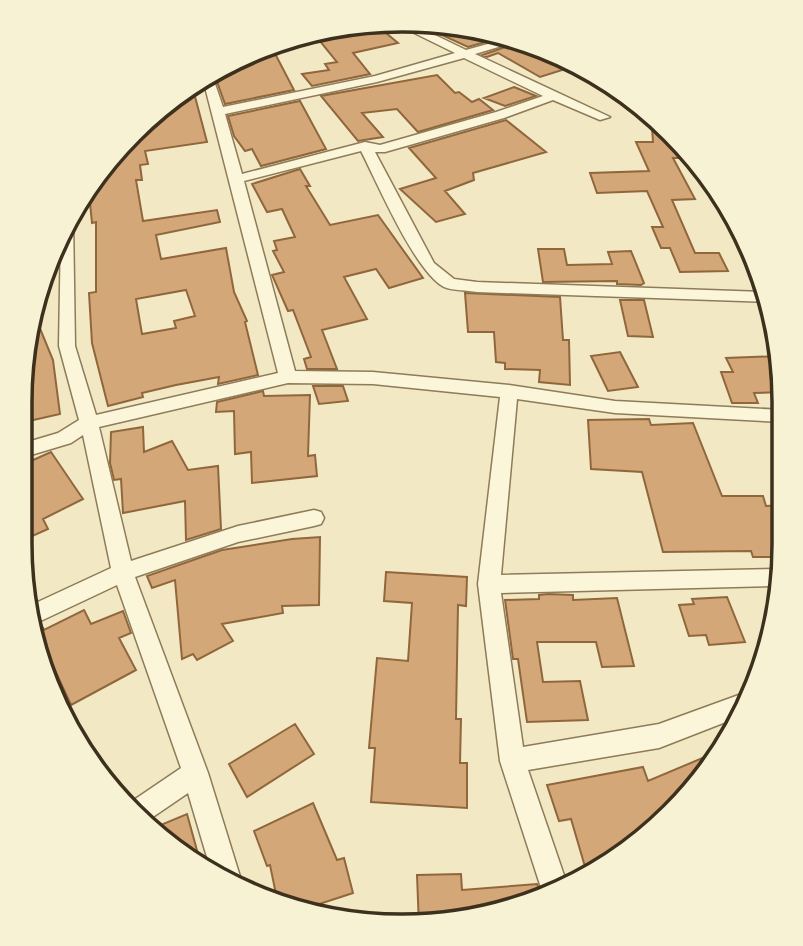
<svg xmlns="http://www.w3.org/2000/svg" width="803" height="946" font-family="Georgia,serif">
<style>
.building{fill:#d3a777;stroke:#90673d;stroke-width:2;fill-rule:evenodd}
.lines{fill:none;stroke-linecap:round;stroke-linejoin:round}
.street-casing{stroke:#8e7b59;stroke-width:3}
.street{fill:#fbf5d9;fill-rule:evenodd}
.rim{fill:none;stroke:#3d311e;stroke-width:3.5}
</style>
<rect width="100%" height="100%" fill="#f2e9c4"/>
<path class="building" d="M434,22L475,33L496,39L468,47L431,30Z
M380,28L398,43L353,53L370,74L312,86L302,74L329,70L325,64L337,62L319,40Z
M270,44L294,90L225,104L215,76Z
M514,44L553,54L575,66L540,77L498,53L487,57L482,55Z
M437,75L455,93L459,92L472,102L479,99L493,110L418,132L397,109L362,113L383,137L358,141L321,96Z
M514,87L536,96L505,106L484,98Z
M193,89L207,142L145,151L148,164L140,165L142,180H136L143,221L217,210L220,222L156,235L161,259L226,248L234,292L247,321L245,322L258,375L218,384L219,377L176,385L142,393L143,397L108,406L92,343L89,293L96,292V222L92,223L89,193L150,114ZM186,290L195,316L174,321L176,328L142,334L136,299Z
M300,101L326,149L261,166L252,149L245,151L234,136L228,116Z
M506,120L546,152L473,173L474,180L445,191L465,214L436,222L400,189L436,178L409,148Z
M652,128L662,129L680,142L689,158H673L695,199L672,200L695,253H719L728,271L680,272L670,248H661L652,227H663L647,191L597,193L590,173L649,171L636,142H653Z
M300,169L310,186H306L330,225L378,215L423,278L389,288L376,269L344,277L367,319L322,330L337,369H307L304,359L311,357L293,310L288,311L272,275L284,272L273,251L277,250L274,241L295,237L282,209L267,212L252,184Z
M538,249H564L567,265L612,264L608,252L631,251L644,283L641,285L617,284V281L543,282Z
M465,293L560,297L563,340H569L570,385L539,382L540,370L505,369V363L496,362L494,332H468Z
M620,300H644L653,337L628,336Z
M34,314L53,360L60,414L29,421L22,352Z
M620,352L638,387L608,391L591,356Z
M779,356L783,392L754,393L758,403H732L721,372H733L726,358Z
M313,386H343L348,401L319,404Z
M263,391L264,396L310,395L308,456L315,455L317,476L252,483L251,452L235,454L234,411L216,412L217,402Z
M649,419L651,425L693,423L722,496H763L766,506L784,505L781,557H753L751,551L663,552L642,472L591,469L588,420Z
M143,427L144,452L172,441L188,470L218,466L221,529L186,540L185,501L123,513L121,479L114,480L110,463L111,432Z
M51,452L83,499L43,519L48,529L19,542L20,480L30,476L22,465Z
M320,537L319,605L282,606L283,613L222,624L233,641L197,660L193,654L182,659L175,580L152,588L147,576L222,550L292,539Z
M386,572L467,577L466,606L458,605L456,719H461L460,763H467V808L371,802L375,748H369L377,658L408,661L412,603L384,601Z
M548,594L573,595V600L617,598L634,666L602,667L596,642H537L543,682L580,681L588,720L527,722L518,659H513L505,600L539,599V595Z
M727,597L745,642L709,645L706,635L689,636L679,605L694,604L692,599Z
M84,610L91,624L123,611L131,633L119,638L136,670L71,705L48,655L38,660L30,628L41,624L44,630Z
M295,724L314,754L247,797L229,764Z
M712,754L671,816L604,867L586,870L571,819L559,821L547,785L643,767L648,781Z
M313,803L337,860L344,858L353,893L301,910L278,904L270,865L267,866L254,831Z
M187,814L198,854L185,859L151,829Z
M461,874L462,890L537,884L542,898L525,906L419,926L417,875Z"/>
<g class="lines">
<defs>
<path id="street" d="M408,22L466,50L502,40L512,43L475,54L610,117L600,120L553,100L504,118L385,152H375L434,263L454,279L477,282L766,292L768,302L477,292C467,290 453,291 444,287C415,272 377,182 361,151L244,181L295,371L373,372L509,385L615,401L783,410V422L615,413L517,399L501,575L779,569L776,586L501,593L523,747L659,724L747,692L752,694L736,718L659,748L528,770L568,887L544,897L500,761L478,584L500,397L373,384L288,383L99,427L131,561L238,526L314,510L321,512L324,518L321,524L314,526L238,542L135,577L208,773L242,883L239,889L212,874L188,793L144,823L125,806L181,768L117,585L30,626L27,607L111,568L83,435L71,443L21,458V444L58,433L79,420L59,346L61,230L70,217L73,218L75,346L96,415L278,373L204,83L213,78L223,107L375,76L455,53L396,24ZM464,58L543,96L496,112L380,145L365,142L242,174L225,114L377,82Z"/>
</defs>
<use href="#street" class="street-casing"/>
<use href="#street" class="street"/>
</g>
<path d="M0 0H803V946H0ZM402 32H402A370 370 0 0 1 772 402V544A370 370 0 0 1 402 914H402A370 370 0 0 1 32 544V402A370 370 0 0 1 402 32Z" fill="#f8f2d5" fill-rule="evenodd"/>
<path class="rim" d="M402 32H402A370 370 0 0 1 772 402V544A370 370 0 0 1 402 914H402A370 370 0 0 1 32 544V402A370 370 0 0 1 402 32Z"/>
</svg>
